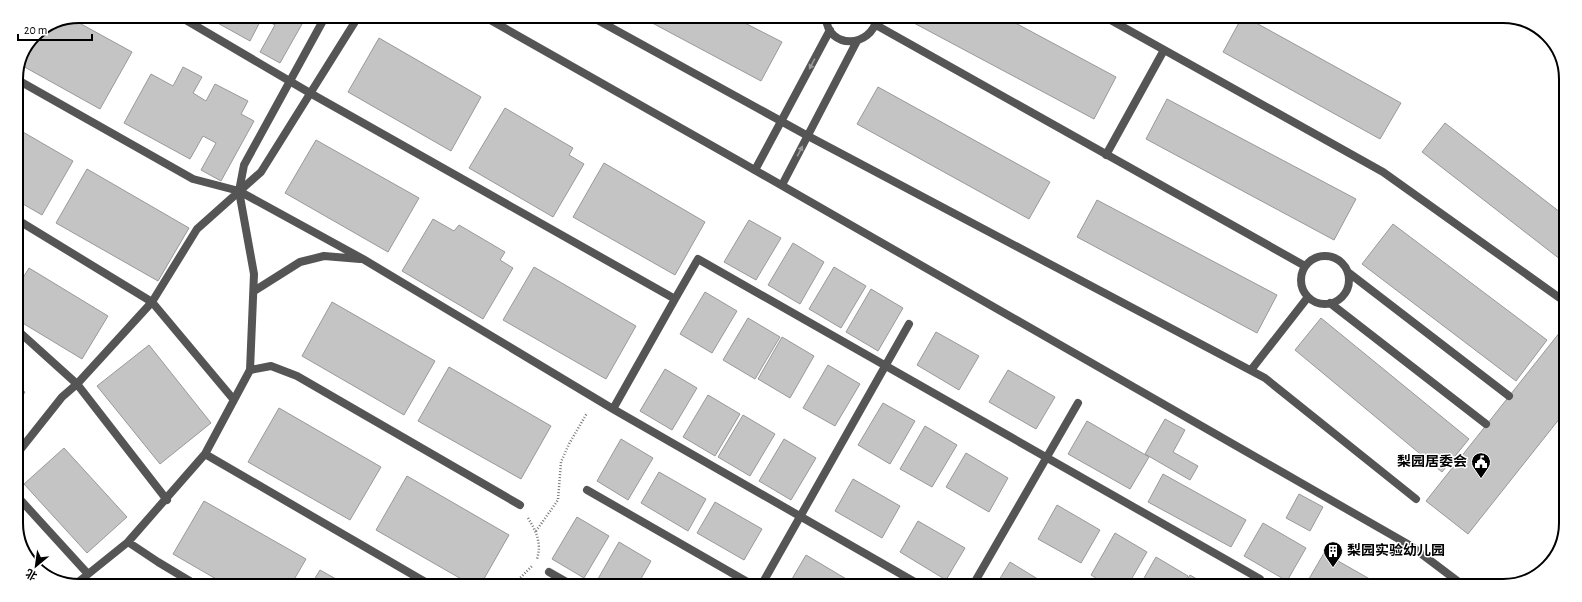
<svg xmlns="http://www.w3.org/2000/svg" width="1582" height="602" font-family="'Alegreya Sans','Noto Sans SC',sans-serif">
<style>
.building{fill:#c4c4c4;stroke:#999}
.lines{fill:none;stroke-linecap:round;stroke-linejoin:round}
.path{stroke:#777;stroke-width:2.5;stroke-dasharray:1 2;stroke-linecap:butt}
.service{stroke:#555;stroke-width:8}
.minor{stroke:#555;stroke-width:8}
.oneway{fill:#999}
.labels{text-anchor:middle;dominant-baseline:central;stroke-width:3;stroke-linejoin:round;paint-order:stroke}
.poi-label{font-size:14px;font-weight:bold;fill:#000;stroke:#fff;text-anchor:end}
.rim{fill:none;stroke:#000;stroke-width:2}
</style>
<rect width="100%" height="100%" fill="#fff"/>
<path class="building" d="M205,16L306,17L280,63L260,52L275,25L262,18L250,41Z
M641,17L735,18L782,42L761,81Z
M914,18H1006L1116,77L1094,119L912,22Z
M72,19L132,52L100,109L21,65L36,34Z
M1241,19H1249L1401,103L1380,139L1223,52Z
M379,38L481,97L451,151L348,92Z
M183,67L202,77L193,93L206,101L215,84L248,101L241,114L254,121L221,181L201,170L216,143L203,136L190,159L124,123L151,74L173,86Z
M878,87L1050,182L1029,219L857,124Z
M1167,99L1356,199L1334,240L1146,139Z
M505,108L573,148L569,155L584,164L553,217L469,168Z
M1445,123L1565,216V263L1422,152Z
M16,128L73,161L42,215L16,200Z
M316,140L419,198L388,252L285,193Z
M604,163L705,222L675,275L573,217Z
M87,169L189,228L158,281L56,223Z
M1097,200L1277,295L1257,333L1077,237Z
M433,219L454,231L459,225L505,252L500,260L513,268L483,319L402,271Z
M749,220L781,238L756,280L724,262Z
M1393,224L1547,340L1516,381L1362,264Z
M793,243L824,262L800,304L768,285Z
M534,267L636,326L606,379L503,320Z
M834,267L866,286L841,328L809,309Z
M29,268L108,316L82,359L16,319V289Z
M871,289L903,308L878,351L846,332Z
M705,292L737,311L712,353L680,334Z
M332,302L435,361L404,415L302,356Z
M748,318L780,337L755,379L723,360Z
M1321,318L1469,439L1442,472L1295,350Z
M1564,327V413L1468,534L1426,501Z
M936,332L979,356L959,390L917,365Z
M782,337L814,356L790,398L758,379Z
M149,345L211,423L160,464L97,386Z
M828,365L860,384L835,426L803,408Z
M449,367L551,426L521,479L418,421Z
M665,369L697,388L672,430L640,411Z
M1008,370L1055,397L1036,429L989,402Z
M16,387L25,392L16,406Z
M708,395L740,414L715,456L683,437Z
M883,403L915,421L890,464L858,445Z
M279,408L381,467L350,520L248,462Z
M743,415L775,434L750,476L718,457Z
M1165,419L1185,430L1173,452L1198,466L1190,480L1145,454Z
M1087,421L1149,457L1130,489L1068,454Z
M925,426L957,445L932,487L900,469Z
M621,439L653,458L628,500L597,481Z
M784,439L816,458L791,500L759,481Z
M64,448L127,517L87,553L24,484Z
M966,453L1008,478L989,512L946,487Z
M659,472L706,499L688,531L641,503Z
M1163,474L1246,520L1231,547L1148,502Z
M407,476L509,535L481,584H470L376,530Z
M853,479L900,506L882,538L835,511Z
M1299,494L1323,507L1310,531L1286,518Z
M204,501L306,559L292,583H223L173,554Z
M715,502L762,529L744,560L697,533Z
M1057,505L1100,530L1081,563L1038,539Z
M577,517L609,536L584,578L552,559Z
M918,521L965,548L946,580L900,552Z
M1263,523L1306,548L1287,581L1244,556Z
M1115,533L1147,552L1128,585H1107L1091,575Z
M619,542L651,561L638,584H595Z
M1324,553L1382,586H1308L1306,584Z
M806,555L853,583L852,584H789Z
M1156,557L1188,576L1183,585H1140Z
M1010,562L1041,581L1039,585H996Z
M320,570L343,583H312Z
M1190,575L1207,585H1184Z
M674,579L683,584H671Z"/>
<g class="lines">
<path class="path" d="M528,518C536,531 542,543 537,559
M536,531L558,500L561,462L569,444L587,413
M514,584L532,566"/>
<path class="service" d="M179,16L310,93L675,299L613,409
M592,17L808,136L1265,378L1416,499
M826,18C828,49 871,49 877,18
M1107,18L1383,172L1564,301
M876,25L1305,266
M16,79L193,179L239,191L363,259L613,409L920,585
M1106,155L1164,50
M755,170L830,30
M782,185L857,41
M16,219L152,302L234,400
M1301 280a24 24 0 1 1 48 0a24 24 0 1 1-48 0Z
M1349,273L1509,396
M254,291L300,262L324,256L360,259
M675,299L698,259L1260,579
M1330,303L1486,424
M16,329L77,384L167,500
M250,370L271,366L297,376L520,505
M1251,370L1308,297
M205,454L427,583
M16,455L62,397L77,384L152,302L197,229L261,172L358,17
M587,490L751,584
M16,495L88,574
M128,542L158,562L193,583
M549,572L570,584
M77,583L128,542L205,454L250,370L254,274L239,191L244,165L325,17
M762,584L909,324
M973,585L1078,403"/>
<path class="minor" d="M485,17L739,161L1411,546L1464,586"/>
</g>
<defs><path id="oneway-solid" d="M-6-.8H1V-3.2L6.5 0L1 3.2V.8H-6Z"/></defs>
<g class="oneway">
<use href="#oneway-solid" transform="translate(812 64) rotate(118)"/>
<use href="#oneway-solid" transform="translate(800 151) rotate(-63)"/>
</g>
<defs>
<symbol id="civic-pin" viewBox="-11 -11 22 30"><path d="M0 17L-7.5 6A9.5 9.5 0 1 1 7.5 6Z" fill="#000" stroke="#fff"/><path d="M-.6-6.5H3V-4.5H.6V-3L4-1V1h2V6H-6V1h2V-1L-.6-3ZM-1.2 2.5V6h2.4V2.5Z" fill="#fff"/></symbol>
<symbol id="building-pin" viewBox="-11 -11 22 30"><path d="M0 17L-7.5 6A9.5 9.5 0 1 1 7.5 6Z" fill="#000" stroke="#fff"/><path d="M-4-6H4V6H1V3H-1V6H-4ZM-2.5-4.3h1.7v1.8h-1.7ZM.8-4.3h1.7v1.8H.8ZM-2.5-1h1.7V.8h-1.7ZM.8-1h1.7V.8H.8Z" fill="#fff"/></symbol>
</defs>
<g fill-rule="evenodd">
<use href="#civic-pin" x="1470" y="451" width="22" height="30"/>
<use href="#building-pin" x="1322" y="540" width="22" height="30"/>
</g>
<g class="labels">
<g class="poi-label">
<text x="1467" y="462">梨园居委会</text>
<text x="1347" y="551" text-anchor="start">梨园实验幼儿园</text>
</g>
</g>
<path d="M0 0H1582V602H0ZM79 23H1503A56 56 0 0 1 1559 79V523A56 56 0 0 1 1503 579H79A56 56 0 0 1 23 523V79A56 56 0 0 1 79 23Z" fill="#fff" fill-rule="evenodd"/>
<path class="rim" d="M79 23H1503A56 56 0 0 1 1559 79V523A56 56 0 0 1 1503 579H79A56 56 0 0 1 23 523V79A56 56 0 0 1 79 23Z"/>
<g transform="translate(36 566) rotate(209)" stroke="#ffffff" stroke-width="3" paint-order="stroke">
<path d="M0-3L7 15L0 10L-7 15Z" fill="#000000"/>
<text y="-6" font-size="11" font-weight="bold" text-anchor="middle" fill="#000000">北</text>
</g>
<path d="M18 34v6h74v-6" fill="none" stroke="#000000" stroke-width="2"/>
<text x="24" y="34" font-size="12" fill="#000000" stroke="#ffffff" stroke-width="3" paint-order="stroke">20 m</text>
</svg>
